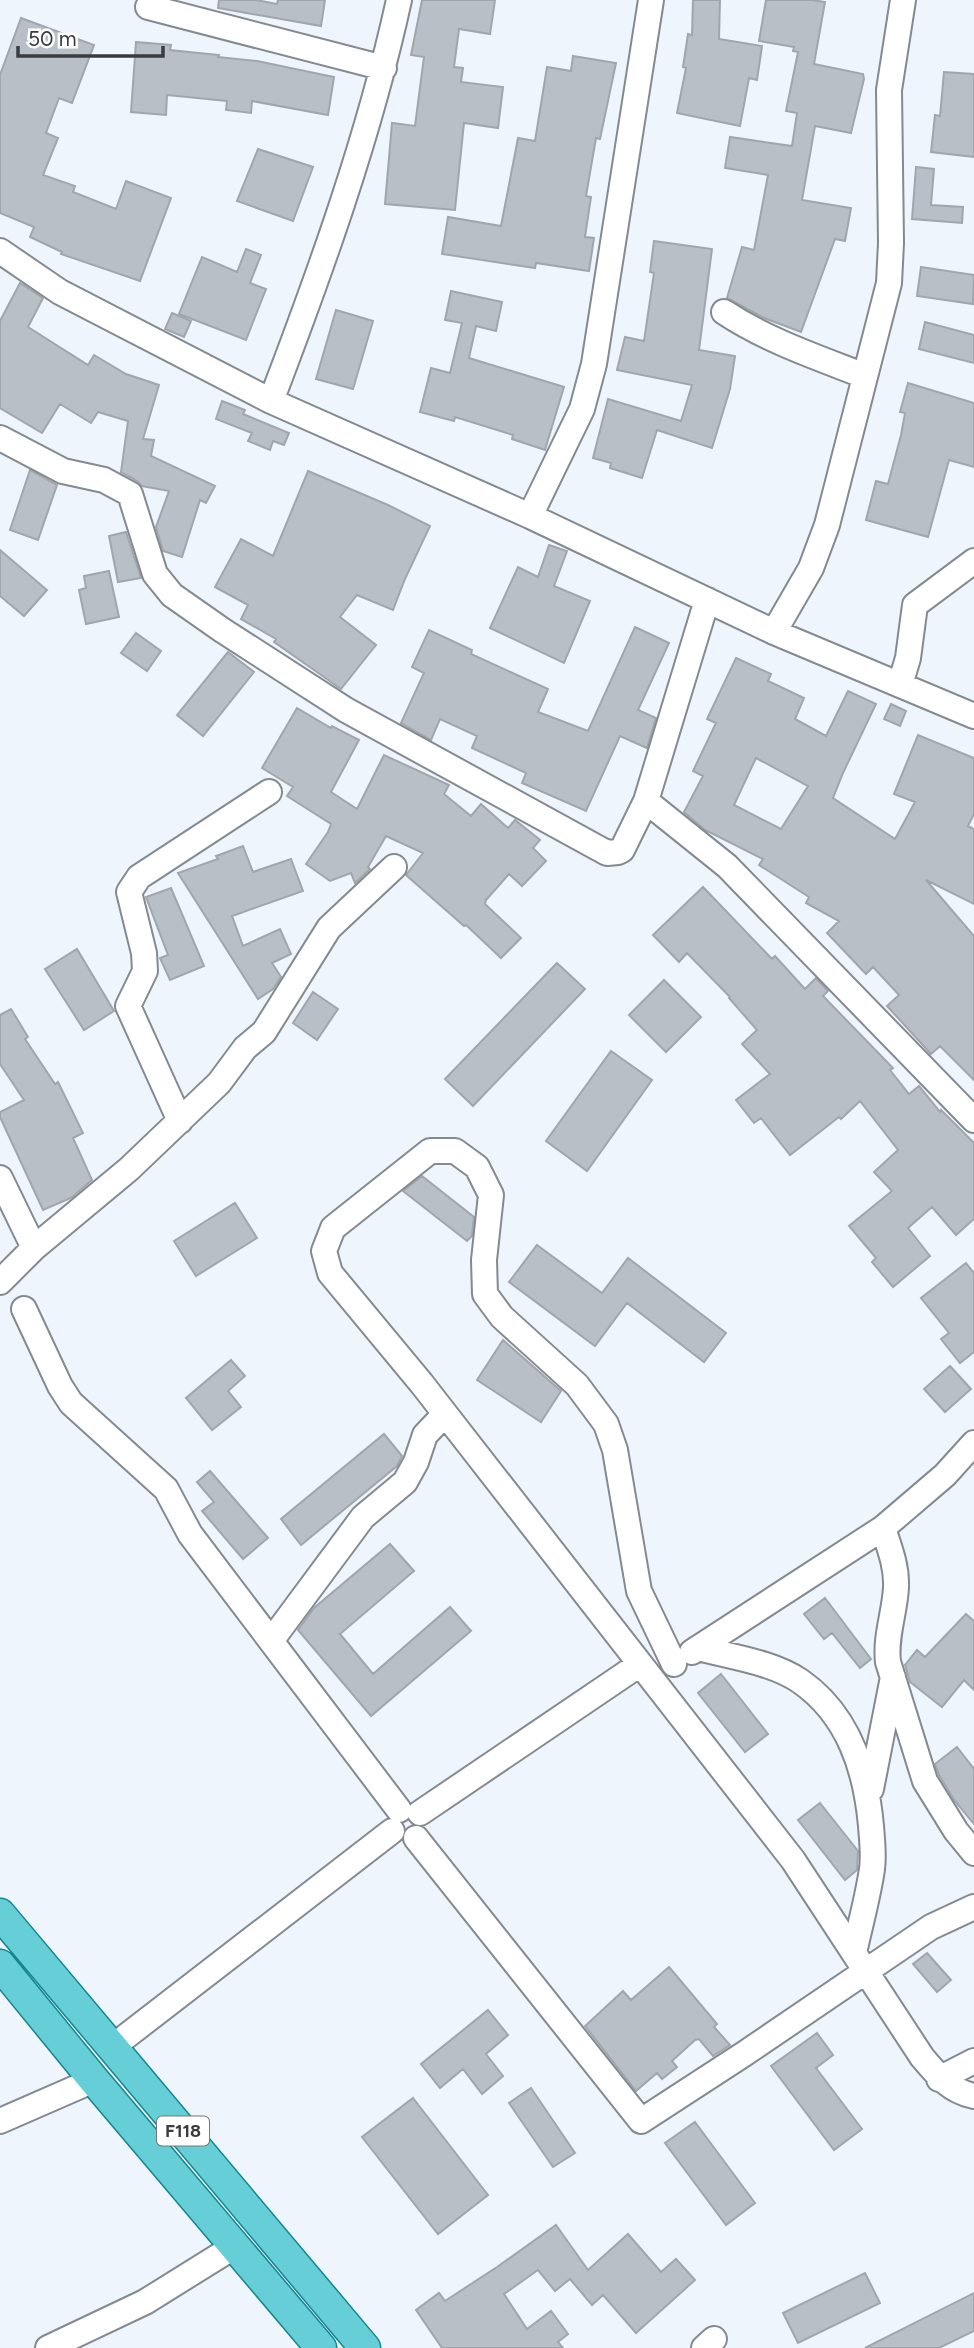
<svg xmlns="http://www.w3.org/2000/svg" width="974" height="2348" font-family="Figtree,sans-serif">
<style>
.building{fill:#b9bfc6;stroke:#a0a6ac;stroke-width:2;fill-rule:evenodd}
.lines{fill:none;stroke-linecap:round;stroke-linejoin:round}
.minor-casing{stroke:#848a90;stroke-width:28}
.major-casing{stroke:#148591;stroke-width:33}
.minor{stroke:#fff;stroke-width:24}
.major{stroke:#66ced7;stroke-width:30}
.labels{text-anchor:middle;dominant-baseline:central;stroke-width:5;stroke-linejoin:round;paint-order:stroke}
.shield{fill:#fff;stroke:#757679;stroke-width:2}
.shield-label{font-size:18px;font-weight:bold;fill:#3a3c3f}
</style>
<rect width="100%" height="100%" fill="#eef5fc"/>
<path class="building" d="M219,0H256L277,4L278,0H325L321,26L218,8Z
M422,0H495L490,34L459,29L454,67L463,68L461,82L503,87L498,128L464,123L455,210L385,204L392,123L415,126L424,57L411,55Z
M693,0H720L719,39L762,46L757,80L749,78L740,126L677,113L686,68L683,67L688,34L692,35Z
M766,0H812L825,2L814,64L863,74L864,79L851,133L815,126L802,200L851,208L845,241L835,239L801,332L764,318L727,298L742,247L754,250L768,175L725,168L730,137L792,146L797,113L786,111L798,52L793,51L794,47L759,41Z
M21,18L94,45L72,103L59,98L46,133L58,138L43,175L75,186L73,192L116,209L126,181L171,198L140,281L61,254L62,252L30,237L34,227L0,213V75Z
M136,42L171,45L170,50L219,55L218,57L257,61L334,77L328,115L252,101L251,113L226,110L227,101L167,95L166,115L131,112Z
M573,56L616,63L600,139L596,138L586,196L591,197L585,237L594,238L589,271L536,263L535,268L442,254L448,217L501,226L518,138L535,141L547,67L571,71Z
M944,72L974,74V157L931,152L935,115L940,116Z
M258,149L313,167L293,221L237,201Z
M916,167L934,169L931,205L963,207L962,223L912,219Z
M654,241L712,249L699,350L735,356L730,389L712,448L657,430L642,478L610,468L611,463L593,458L608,399L681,421L692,385L617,370L625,337L644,341L654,273L650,272Z
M246,249L261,255L250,283L266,289L246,340L179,314L202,257L237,272Z
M921,267L974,275L973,304L917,296Z
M20,283L43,298L28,327L88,365L94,355L126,374L159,385L143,439L154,440L151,456L215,486L206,503L200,500L182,557L163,551L156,527L169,491L142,486L137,481L121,472L128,421L98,412L91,423L60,404L42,433L0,408V321Z
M451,291L502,302L496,331L476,326L469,358L564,387L545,450L512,439L513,435L455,417L454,421L420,412L431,368L450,373L462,323L445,320Z
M336,310L373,321L353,389L316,379Z
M172,313L191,321L184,337L165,329Z
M925,322L974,335V363L919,349Z
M908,383L974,403V467L949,460L928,537L866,520L876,481L888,484L901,435L905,413L900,412Z
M222,401L245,410L243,414L289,433L284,445L273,441L270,450L248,441L252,433L216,419Z
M30,470L57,485L38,540L10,530Z
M308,471L388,505L430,526L405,579L393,610L357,595L340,617L376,645L341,689L274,642L276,639L241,619L248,605L215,587L241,539L273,556Z
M126,532L141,578L118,582L109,536Z
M549,545L567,551L554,586L590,601L564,663L490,628L518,567L538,577Z
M0,550L47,590L24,616L0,596Z
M109,571L119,617L86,624L79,590L86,588L84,576Z
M635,627L669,643L638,710L656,718L647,748L620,736L586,811L522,783L526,773L472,748L477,736L440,719L431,740L401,723L424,673L412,667L429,630L472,650L471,654L548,689L538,712L588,731Z
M136,633L161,651L147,671L121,653Z
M228,652L254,672L203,736L177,715Z
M736,658L771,674L768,681L804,698L795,719L826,736L848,691L876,704L843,773L833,798L895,839L915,802L894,794L918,735L974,758V814L968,826L974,829V904L926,880L974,936V1080L940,1046L931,1054L887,1006L899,995L873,967L866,974L827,933L839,921L806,903L809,897L759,865L763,859L705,830L684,812L703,776L693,771L716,723L707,719ZM756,758L808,786L781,829L734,805Z
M891,704L906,711L900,726L884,719Z
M297,708L331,728L332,726L359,740L331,792L357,809L384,755L449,785L444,794L471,816L481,804L508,828L515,820L540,840L533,848L546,861L522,886L509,874L486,900L485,904L521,938L501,958L466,925L464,926L406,875L423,853L386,836L368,867L370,869L355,883L351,873L330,881L306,864L328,832L331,824L287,796L293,787L262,768Z
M243,846L253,872L291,859L303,891L232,916L243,946L280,929L291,954L272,963L281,977L273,989L258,999L178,873L218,859L216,856Z
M703,887L772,959L775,956L805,989L816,978L828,991L823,996L893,1068L890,1070L909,1094L919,1086L940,1112L941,1110L974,1143V1219L956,1235L932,1207L908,1228L930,1256L893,1287L872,1262L876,1258L849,1226L892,1191L874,1172L898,1150L860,1101L841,1119L839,1117L790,1155L761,1118L754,1123L736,1100L770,1074L742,1044L757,1030L729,998L730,997L687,953L679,962L653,935Z
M171,888L204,966L170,980L160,958L168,955L146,897Z
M77,949L114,1011L84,1030L45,969Z
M557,963L585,989L473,1106L445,1079Z
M664,980L701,1017L666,1052L629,1015Z
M313,992L338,1009L317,1040L293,1023Z
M11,1009L28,1037L25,1039L55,1084L58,1082L83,1133L73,1138L92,1180L71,1198L43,1210L0,1117V1112L24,1100L0,1064V1015Z
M611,1051L652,1080L587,1171L546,1141Z
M422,1176L474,1217L472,1236L467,1241L403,1191Z
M235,1203L257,1238L196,1276L174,1241Z
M537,1245L602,1293L628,1258L726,1333L704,1362L627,1303L595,1346L509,1282Z
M966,1263L974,1273V1352L960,1363L941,1339L949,1333L921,1298Z
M503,1340L561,1391L541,1422L477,1380Z
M231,1360L245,1376L228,1391L241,1407L212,1430L186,1398Z
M950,1366L971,1389L945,1412L924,1389Z
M384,1434L402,1456L397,1466L301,1545L281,1519Z
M210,1471L268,1538L243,1559L202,1511L214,1502L197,1482Z
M390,1544L414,1571L340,1634L373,1674L450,1607L471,1631L371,1716L298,1630L314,1608Z
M825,1598L871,1659L860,1668L832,1633L824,1639L804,1614Z
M966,1614L974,1621V1690L964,1680L942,1707L910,1682L905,1665L917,1650L925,1657Z
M721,1674L768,1734L745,1752L698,1693Z
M957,1747L974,1769V1824L954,1800L939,1775L935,1764Z
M820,1803L858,1851L857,1870L845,1880L798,1820Z
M927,1953L951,1980L937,1992L913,1964Z
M669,1967L717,2024L714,2027L730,2045L713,2056L699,2039L695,2040L672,2061L677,2067L662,2079L657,2073L636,2091L585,2026L623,1991L631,2000Z
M488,2010L508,2035L486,2054L503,2076L482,2094L463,2069L440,2088L421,2064Z
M817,2033L833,2055L816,2068L862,2129L834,2150L771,2066Z
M531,2088L575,2153L553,2167L509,2103Z
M413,2098L488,2195L438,2234L362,2137Z
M695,2122L755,2203L726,2225L665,2143Z
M556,2225L588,2270L628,2234L661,2272L676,2259L695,2280L636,2333L603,2295L592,2305L570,2279L555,2291L538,2270L504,2294L527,2329L551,2311L568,2334L558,2342L563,2348H442L416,2310L439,2293L445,2301L497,2267Z
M865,2273L880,2303L798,2343L783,2313Z
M974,2293V2331L939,2348H865Z"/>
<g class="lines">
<defs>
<path id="minor" d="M148,7L384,68
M0,251L60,292L271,401L530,516L774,632L974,716
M724,312C768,341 816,357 865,376
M271,401C321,270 369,137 399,0
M0,438L63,471L104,480L130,494L155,574L172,595L222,630L346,710L607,853L618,852L622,850L646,801L707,600
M530,516L582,409L594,364L651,0
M774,632L811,568L827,525L889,283L891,243L889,90L903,0
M900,685L908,658L915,605L974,561
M646,801L727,866L974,1120
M180,1121L128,1006L145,971L144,953L129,892L139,877L269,792
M0,1178L34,1248
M0,1282L34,1248L129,1169L219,1083L245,1048L264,1032L329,928L394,867
M24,1309L60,1386L71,1403L166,1489L190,1534L399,1810
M883,1528C889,1547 897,1566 896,1587C895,1612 885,1636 888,1662L925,1781L956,1831L974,1853
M271,1641L363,1517L405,1482L416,1462L425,1435L445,1414
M698,1648C731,1657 772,1662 800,1681C849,1715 866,1770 871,1826C872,1840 874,1855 872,1869C868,1897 860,1925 854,1953
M692,1652L883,1528L945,1475L974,1443
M674,1664L639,1591L615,1450L606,1424L577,1385L502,1317L485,1294L484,1260L491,1195L477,1167L455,1151H430L333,1228L324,1251L330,1273L422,1384L793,1860L922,2057C937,2075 950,2091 974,2096
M871,1789L893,1677
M420,1813L640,1664
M416,1838L641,2121L744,2054L931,1927L974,1907
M111,2048L392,1831
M939,2079L974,2061
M0,2121L94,2080
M48,2348L145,2302L235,2246
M704,2348L714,2339"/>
<path id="major" d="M0,1914L365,2348
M0,1965L94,2080L321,2348"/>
</defs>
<use href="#minor" class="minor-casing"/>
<use href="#major" class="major-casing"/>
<use href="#minor" class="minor"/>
<use href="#major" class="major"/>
</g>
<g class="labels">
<rect class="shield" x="157" y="2116.5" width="52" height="29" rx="5"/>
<g class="shield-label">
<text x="183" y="2131">F118</text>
</g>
</g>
<path d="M18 46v10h145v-10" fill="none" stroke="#3a3c3f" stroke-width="3.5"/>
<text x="28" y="46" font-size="21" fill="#3a3c3f" stroke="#ffffff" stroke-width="5" paint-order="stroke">50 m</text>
</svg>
